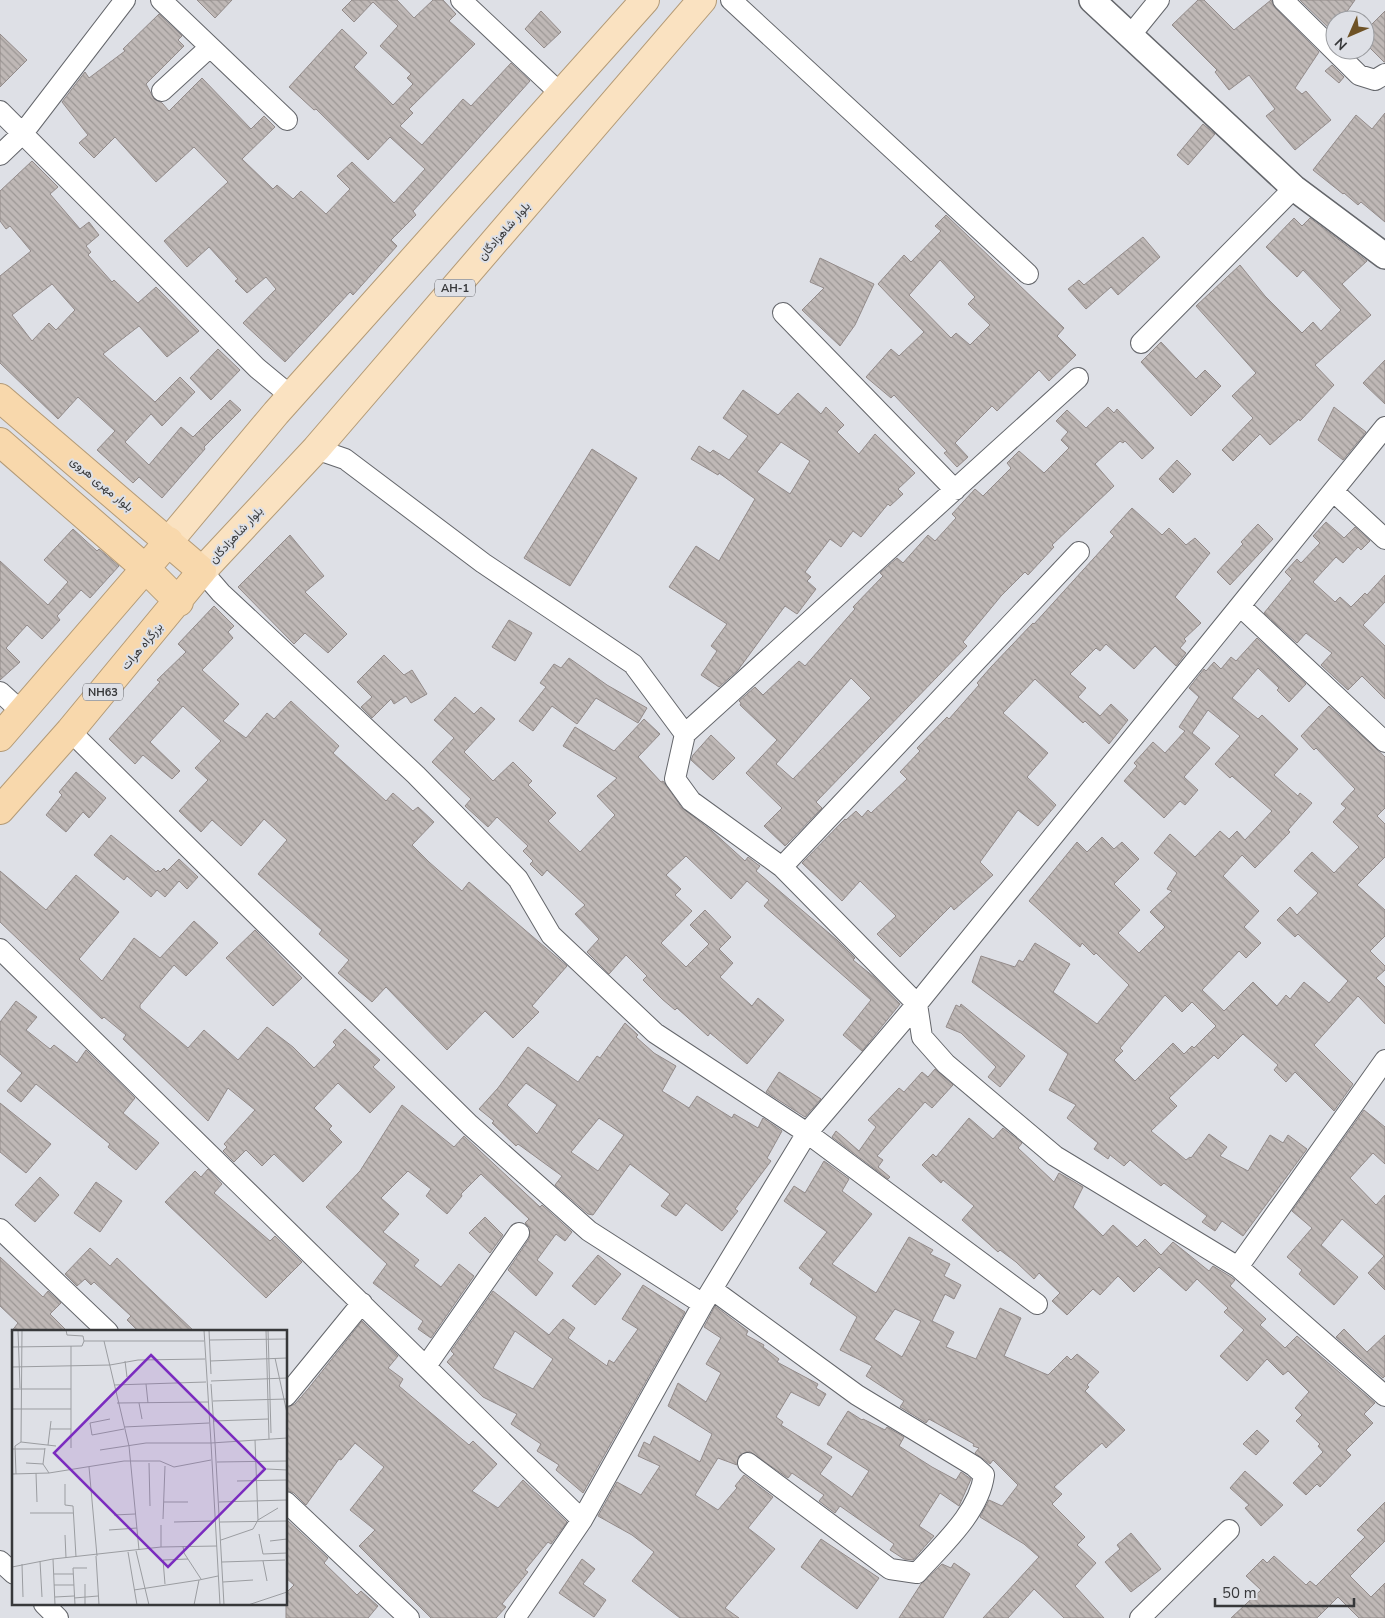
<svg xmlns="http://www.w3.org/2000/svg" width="1385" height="1618" font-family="'Nunito Sans',Vazirmatn,sans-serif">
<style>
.building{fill:url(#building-back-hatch);stroke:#938b8a;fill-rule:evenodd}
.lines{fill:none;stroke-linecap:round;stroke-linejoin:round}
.minor-casing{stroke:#64666b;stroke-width:22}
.tertiary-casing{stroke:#64666b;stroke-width:28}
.primary-casing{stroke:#b39a76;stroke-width:30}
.trunk-casing{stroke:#b39a76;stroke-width:30}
.minor{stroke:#fff;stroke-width:20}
.tertiary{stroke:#fff;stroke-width:25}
.primary{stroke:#fae2c1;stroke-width:28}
.trunk{stroke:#f8d8ac;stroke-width:28}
.labels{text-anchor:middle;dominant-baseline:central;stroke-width:4;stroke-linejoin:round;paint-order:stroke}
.shield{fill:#dee0e6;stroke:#696a6e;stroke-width:1}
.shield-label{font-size:11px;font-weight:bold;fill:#37383a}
.street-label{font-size:12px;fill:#37383a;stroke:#dee0e6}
.inset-road{fill:none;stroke:#9b9da1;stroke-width:1}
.view{fill:#7b2cbf;fill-opacity:0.15;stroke:#7b2cbf;stroke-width:2.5}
.inset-edge{fill:none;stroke:#37383a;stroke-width:2.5}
</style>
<defs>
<pattern id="building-back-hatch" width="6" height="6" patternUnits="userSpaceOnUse" patternTransform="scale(1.25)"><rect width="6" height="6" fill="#bfb8b6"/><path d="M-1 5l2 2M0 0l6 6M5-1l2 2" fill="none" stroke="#9c9795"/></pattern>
</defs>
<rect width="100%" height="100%" fill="#dee0e6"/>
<path class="building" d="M197,0H232L215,18Z
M352,0H397L414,18L433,0H443L456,14L449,21L475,44L409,109L413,113L400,126L422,145L463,99L471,106L511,63L530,81L413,211L416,215L391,240L397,246L353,295L350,292L285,362L243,323L276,289L266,277L247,293L235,281L238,279L209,247L187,267L164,241L228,182L194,147L156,182L115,137L94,158L79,143L88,135L62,102L85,72L89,78L125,51L123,49L159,14L182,36L178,40L184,46L146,84L154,99L162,103L169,111L202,78L251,129L264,116L275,127L242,159L273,189L277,185L293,199L301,191L326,214L350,189L337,176L352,162L394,203L425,169L390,137L368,160L316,109L314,110L289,87L342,29L367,53L354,67L393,105L413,84L407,78L411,74L380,46L398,26L373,2L354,22L342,10Z
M1198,0H1204L1234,30L1271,0L1275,8L1319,52L1295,88L1302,94L1306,91L1331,120L1295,150L1266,116L1275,109L1249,75L1229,90L1215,72L1217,70L1172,25Z
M1300,0H1355L1341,20H1335L1333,32Z
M541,11L561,32L544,48L525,29Z
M1385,11V62H1384L1365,43V31Z
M0,34L27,60L0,87Z
M1332,65L1344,77L1339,83L1325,71Z
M1385,113V222L1361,202L1358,205L1344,193L1343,194L1313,170L1356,115L1372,129Z
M1203,124L1215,134L1188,165L1177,155Z
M32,161L58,187L50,194L80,229L89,222L99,235L86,246L91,252L88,255L112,282L114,280L138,303L156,287L199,331L167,357L139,326L103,354L155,402L180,377L195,392L162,426L151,414L125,442L149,465L181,427L193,437L230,400L241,410L204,447L205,449L162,498L139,477L133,483L97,450L115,431L78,397L58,419L0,363V276L31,251L10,226L6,229L0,221V191ZM52,284L75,310L56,330L49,323L32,341L12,315Z
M946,215L1064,328L1057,336L1076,355L1049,381L1039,370L997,411L992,406L955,443L968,457L957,467L944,453L947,451L894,395L891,398L866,377L891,349L899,356L924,332L878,284L904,255L911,262L941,231L935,226ZM940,260L975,297L968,304L990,325L970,345L956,333L951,338L909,295Z
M1294,218L1302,226L1310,218L1367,261L1342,284L1371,315L1315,365L1334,385L1300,421L1299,419L1270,445L1260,434L1233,461L1222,450L1253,418L1232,396L1256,373L1196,306L1240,265L1265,296L1302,333L1313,322L1321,331L1341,310L1303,270L1297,277L1266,247Z
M1143,237L1160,257L1118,295L1111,287L1086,309L1068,289L1079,280L1084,285Z
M820,258L874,284L855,325L840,346L802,310L824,288L810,282Z
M1161,342L1196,379L1205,370L1221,386L1191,416L1141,362Z
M218,349L240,370L211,400L190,378Z
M1385,360V404L1363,383Z
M743,390L778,415L798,393L821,414L826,407L844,425L837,432L859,454L875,434L915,473L898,489L903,494L890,506L888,504L861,537L853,531L841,547L830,539L805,572L811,577L807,581L816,589L797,614L785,606L738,670L719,687L701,675L717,651L711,646L727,624L669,587L696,546L719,561L755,499L719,473L718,475L691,459L699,446L710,453L713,450L729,460L748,436L723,418ZM781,442L810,461L790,494L757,472Z
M1108,407L1114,413L1117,409L1154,448L1142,459L1125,441L1123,443L1120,441L1095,464L1114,486L1052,545L1054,547L1028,575L1025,572L1001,596L963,642L967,646L816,802L822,808L785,846L764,826L782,808L746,773L777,740L740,705L741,703L739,701L755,687L763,695L799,661L805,666L855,609L853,607L883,576L880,573L897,558L903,563L928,535L935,541L956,518L952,514L975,489L983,496L1011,468L1007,463L1019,451L1044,473L1069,448L1061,440L1068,432L1056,421L1067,410L1086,428ZM851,678L871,698L793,779L776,764Z
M1334,407L1366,432L1343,460L1318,440Z
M592,449L637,478L570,586L524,558Z
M1177,460L1191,474L1173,493L1159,479Z
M1132,508L1162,535L1169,528L1186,545L1195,538L1210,553L1175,597L1201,623L1184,639L1186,641L1180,648L1186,653L1176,666L1155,646L1134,669L1106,644L1100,651L1096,648L1070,674L1086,688L1078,697L1100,716L1111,704L1128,720L1109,744L1085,721L1083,723L1035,679L1003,713L1048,753L1027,777L1056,805L1038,826L1018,810L980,862L993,875L954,910L951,906L900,957L877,934L896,916L860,881L842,901L802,863L845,819L846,820L856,811L862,817L868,810L871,813L907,779L900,772L920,751L917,748L947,717L949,719L979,685L977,683L991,667L1033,623L1034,624L1114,536L1110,532Z
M1326,522L1344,538L1355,527L1370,541L1361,550L1358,547L1343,563L1336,557L1313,582L1335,602L1340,597L1351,607L1365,593L1367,595L1385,575V602L1363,625L1385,646V699L1362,676L1348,690L1321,665L1332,653L1306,633L1297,643L1264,613L1292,579L1285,572L1297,559L1301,563L1320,543L1313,536Z
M1258,524L1273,539L1230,585L1217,572L1243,544L1241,542Z
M73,529L97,551L99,549L119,566L90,598L81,590L57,616L60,620L42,639L27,625L6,648L20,662L0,680V561L48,605L68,582L44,560Z
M290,535L324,576L305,592L347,634L328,653L305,633L294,644L238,587Z
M214,606L234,626L228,632L233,638L202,670L239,704L223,721L246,738L267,713L274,719L291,701L339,746L333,753L386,801L393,793L413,811L418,807L434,822L412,845L429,862L462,891L469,882L567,966L532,1006L539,1012L513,1038L485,1011L447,1050L386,987L372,1002L338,973L349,960L319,934L322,930L258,874L287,840L264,819L241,846L212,820L201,832L179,811L208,780L195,768L221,741L183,706L150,742L180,771L172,779L143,755L135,764L109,739L160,682L157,680L186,652L178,644Z
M509,620L532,633L515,661L492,647Z
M1257,638L1306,684L1289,702L1277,690L1279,688L1258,668L1232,698L1258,719L1262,715L1298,749L1274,775L1298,796L1300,793L1312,803L1288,830L1290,832L1255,868L1242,855L1223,876L1259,911L1244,927L1261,943L1246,958L1239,951L1202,990L1224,1011L1253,982L1277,1006L1286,995L1290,999L1304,982L1329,1003L1348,981L1298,934L1295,937L1277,920L1290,907L1297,915L1318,893L1294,871L1312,852L1334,873L1359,847L1333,822L1346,808L1341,804L1355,789L1316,748L1314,750L1301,736L1329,706L1385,757V808L1377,816L1385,824V857L1357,885L1385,910V936L1370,951L1385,966V970L1376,978L1385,987V1024L1358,996L1314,1045L1353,1084L1334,1111L1295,1072L1286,1082L1274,1070L1278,1065L1243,1034L1218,1059L1214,1055L1169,1098L1177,1106L1151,1131L1186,1160L1190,1157L1191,1158L1209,1134L1227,1147L1220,1156L1248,1171L1270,1135L1283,1143L1288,1135L1307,1149L1243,1236L1222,1221L1215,1231L1202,1222L1207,1216L1164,1183L1161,1186L1130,1160L1124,1166L1110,1155L1108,1159L1094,1149L1098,1143L1067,1118L1076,1105L1049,1090L1068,1054L972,982L981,956L1015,967L1019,960L1023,962L1035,943L1070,964L1053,992L1097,1024L1129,985L1096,953L1094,955L1082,943L1080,947L1029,901L1077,842L1087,852L1102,837L1114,849L1122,842L1139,859L1114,884L1140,910L1118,933L1139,953L1165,927L1150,912L1172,891L1167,889L1177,873L1154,853L1170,834L1195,857L1220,831L1229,839L1237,831L1245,840L1272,811L1232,776L1230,778L1215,764L1240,736L1208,710L1192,733L1210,748L1184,777L1198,790L1185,805L1180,801L1164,818L1124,781L1137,766L1134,763L1153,742L1165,753L1185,731L1179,727L1199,697L1189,688L1204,669L1206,671L1214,662L1221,669L1231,657L1236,661ZM1165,995L1182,1012L1192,1002L1216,1026L1194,1048L1192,1046L1184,1054L1173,1043L1135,1081L1114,1060L1123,1051L1120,1048Z
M384,655L404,675L412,670L427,694L411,703L406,696L394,704L391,699L372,718L361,707L372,697L357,682Z
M569,658L607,685L647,708L638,723L596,698L577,724L552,706L533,731L519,721L546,687L540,683L554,664L561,668Z
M455,697L474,714L481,707L495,719L464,752L493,781L513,762L532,781L528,785L556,813L548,821L580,852L615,815L597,796L617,778L563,746L575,727L614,751L644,719L660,734L638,757L661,782L663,781L682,808L712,831L745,861L748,857L757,864L760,866L756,871L837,940L855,958L853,960L874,977L900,1004L862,1051L843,1035L871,1000L764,906L769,900L747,881L731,899L686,856L666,875L681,889L675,895L692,911L661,943L686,967L709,944L690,925L705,910L731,937L719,949L733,963L720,977L752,1006L758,998L784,1020L747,1064L710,1033L708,1036L677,1008L675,1010L662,999L643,980L647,976L626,955L609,974L587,952L599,939L575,914L585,905L547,870L542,876L530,864L533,861L523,851L528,846L497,817L488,827L465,806L471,799L432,762L454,738L434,720Z
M711,735L735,758L713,780L691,760L693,755Z
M76,772L106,798L89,818L83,812L66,832L46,815L62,795L59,792Z
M111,835L156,872L158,870L160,872L164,868L167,871L179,859L198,877L187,889L179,881L165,897L157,890L151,897L127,876L124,880L94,855Z
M0,871L46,910L76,875L119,912L79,959L102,981L134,938L160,958L194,921L218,943L186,976L174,965L140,1005V1008L188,1048L204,1030L238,1060L267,1027L293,1047L314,1068L336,1045L333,1042L345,1029L380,1060L373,1067L395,1087L370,1113L338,1083L314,1108L332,1126L329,1129L342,1142L303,1182L274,1154L262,1166L246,1150L234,1162L223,1151L227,1147L224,1144L255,1110L228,1088L208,1121L123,1039L126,1035L104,1017L102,1019L0,922Z
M255,930L302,978L273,1006L226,958Z
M16,1001L37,1017L26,1030L50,1049L54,1045L77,1063L86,1050L135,1098L123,1113L159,1143L136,1170L108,1147L110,1144L36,1084L21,1102L7,1091L22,1073L0,1054V1022Z
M961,1004L1025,1056L1000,1087L988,1077L996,1067L961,1033L946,1027L956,1005L960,1007Z
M625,1023L638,1035L636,1037L654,1053L676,1066L662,1091L689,1108L697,1096L732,1118L734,1114L758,1128L763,1118L782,1131L767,1158L771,1161L735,1209L738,1211L722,1231L686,1203L676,1216L661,1206L670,1194L630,1164L593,1215L588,1214L555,1185L562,1176L518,1144L516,1146L492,1123L494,1121L479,1109L498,1088L528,1047L578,1082L597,1056L600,1058ZM526,1083L557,1105L537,1134L507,1105ZM599,1118L624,1135L598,1171L571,1152Z
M935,1069L953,1085L932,1108L925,1102L877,1156L883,1160L878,1167L890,1177L888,1179L832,1137L836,1131L859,1151L876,1127L868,1120L899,1088L904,1092L922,1072L928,1077Z
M779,1072L821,1099L805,1117L766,1092Z
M0,1103L51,1144L26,1173L0,1152Z
M402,1105L454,1147L464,1136L540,1207L542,1205L572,1232L565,1241L556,1234L537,1260L553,1273L536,1296L508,1270L529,1239L530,1228L525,1223L529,1219L481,1174L461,1194L462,1196L447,1214L426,1196L431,1189L408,1171L381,1198L399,1214L383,1232L419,1260L414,1266L441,1287L459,1264L474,1276L431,1338L418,1329L423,1321L373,1283L387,1264L326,1207L360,1171Z
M1364,1110L1385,1127V1164L1373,1153L1350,1178L1376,1205L1385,1195V1290L1368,1273L1384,1256L1342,1219L1321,1245L1358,1277L1334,1305L1299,1274L1302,1270L1287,1257L1312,1228L1292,1211Z
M969,1118L993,1139L1003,1128L1022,1143L1018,1148L1054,1182L1059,1173L1083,1187L1073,1207L1103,1236L1113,1225L1137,1247L1145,1239L1161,1255L1173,1242L1209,1271L1213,1266L1231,1277L1235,1280L1230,1286L1266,1319L1260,1325L1285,1348L1297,1336L1375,1403L1364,1414L1373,1423L1346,1450L1351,1455L1320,1487L1317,1484L1306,1495L1293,1483L1323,1452L1318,1446L1320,1444L1296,1421L1302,1415L1295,1408L1309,1392L1288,1371L1283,1375L1267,1359L1247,1381L1220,1356L1244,1330L1224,1312L1228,1308L1197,1279L1186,1291L1159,1267L1134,1292L1118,1276L1100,1295L1093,1289L1067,1315L1052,1301L1060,1293L1039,1273L1034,1279L1016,1262L1000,1250L998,1252L962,1220L974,1206L943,1180L941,1183L922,1165L933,1154L936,1157Z
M824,1161L849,1179L842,1191L872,1214L832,1264L876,1293L909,1237L933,1250L930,1254L950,1264L944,1276L961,1285L954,1299L945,1294L932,1321L954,1332L946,1347L976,1359L1000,1308L1021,1318L1004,1356L1048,1375L1067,1356L1071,1360L1077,1354L1099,1372L1087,1385L1089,1387L1085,1391L1125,1430L1106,1448L1102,1443L1054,1487L1062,1494L1052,1504L1085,1537L1077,1545L1096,1563L1075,1586L1104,1618H1064L1034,1589L1008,1618H983L1039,1557L1024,1544L980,1517L989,1500L1002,1506L1018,1485L993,1460L990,1464L975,1453L979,1448L973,1446L974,1444L929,1419L926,1423L900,1407L904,1401L866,1376L872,1366L840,1350L857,1317L810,1284L813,1279L799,1268L827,1232L784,1201L794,1186L805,1193ZM895,1309L921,1321L902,1357L874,1339Z
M208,1169L222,1184L214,1193L270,1241L275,1236L302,1262L266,1298L165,1202L195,1171L201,1177Z
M40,1177L59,1195L35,1222L15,1205Z
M96,1182L122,1201L100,1232L74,1213Z
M485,1217L503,1235L490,1253L469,1233Z
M90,1248L110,1266L117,1258L195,1332H139L127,1320L131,1316L94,1282L91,1285L85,1279L77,1286L65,1274Z
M598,1255L621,1274L595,1305L572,1286Z
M0,1257L43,1297L48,1291L61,1303L50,1314L68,1332H11L18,1323L0,1306Z
M643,1285L685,1312L583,1493L556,1470L559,1465L537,1451L541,1444L511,1424L517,1414L483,1397L447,1362L454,1354L451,1351L493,1291L549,1335L563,1319L575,1328L568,1338L607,1366L609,1360L614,1363L638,1329L622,1319ZM515,1331L553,1359L533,1389L493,1368Z
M715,1306L748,1331L746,1335L764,1345L763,1347L779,1359L777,1362L818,1384L816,1388L826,1394L819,1406L791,1392L776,1417L783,1422L781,1425L832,1457L820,1474L852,1497L869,1471L827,1444L848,1411L862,1420L863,1419L885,1430L887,1427L904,1437L899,1446L932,1467L956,1480L961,1472L971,1479L959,1506L940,1493L919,1526L934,1536L913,1560L904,1559L890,1550L894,1544L840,1506L835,1513L819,1501L824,1495L792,1473L788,1478L749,1451L739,1456L737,1465L718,1458L695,1495L718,1510L737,1488L735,1486L744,1475L773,1497L748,1528L775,1549L725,1608L739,1618H680L632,1581L654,1552L632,1535L598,1516L617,1482L641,1495L660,1466L638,1456L644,1442L650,1445L654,1436L700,1462L712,1434L668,1406L678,1383L706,1402L721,1373L706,1364L721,1338L704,1327Z
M362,1321L398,1356L388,1368L403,1379L399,1386L469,1445L473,1441L497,1464L472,1491L498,1508L523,1480L567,1522L551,1544L548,1542L525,1570L528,1572L502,1604L506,1607L496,1618H431L359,1546L375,1530L350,1510L384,1467L355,1443L341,1460L339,1459L306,1505L294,1493L286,1490V1408L295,1404L308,1389Z
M1344,1329L1367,1352L1385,1335V1376L1383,1378L1336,1337Z
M1257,1430L1269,1441L1256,1455L1243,1444Z
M1245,1471L1283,1505L1261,1526L1245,1508L1249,1505L1230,1488Z
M1385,1502V1541L1350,1576L1371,1597L1385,1583V1618H1359L1338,1597L1317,1618H1231L1261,1590L1246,1576L1263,1559L1267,1563L1274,1556L1306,1585L1310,1581L1316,1586L1365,1537L1357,1530Z
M286,1519L328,1558L324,1563L357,1595L361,1591L378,1606L368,1618H286V1593L294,1585L286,1578Z
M1131,1533L1161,1569L1131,1592L1105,1562L1120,1549L1117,1545Z
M821,1539L879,1578L857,1609L801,1567Z
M582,1559L595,1569L583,1584L606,1600L594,1617L559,1593Z
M954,1563L970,1574L943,1618H899L921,1584L942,1564L951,1568Z"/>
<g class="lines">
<defs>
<path id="minor" d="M161,0L287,120
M461,0L561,94
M731,0L1028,274
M1283,0L1359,75L1375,80L1385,74
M1129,37L1159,0
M162,91L210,47
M0,111L257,368L292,397
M0,155L23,133L125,0
M783,313L955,490
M1141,343L1294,188
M1078,378L685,734L675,779L691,801L782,867L917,1004L922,1037L946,1064L1055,1156L1238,1267L1385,1396
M316,449L345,459L483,563L633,664L685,734
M1333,491L1385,539
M202,571L221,593L416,775L518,879L551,935L655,1033L807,1133L1037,1304
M1240,606L1385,742
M0,692L22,712
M70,731L470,1125L589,1231L703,1304
M782,867L1079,552
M0,949L582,1520
M0,1229L108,1332
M1238,1267L1385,1060
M713,1290L857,1395L974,1466L984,1475C979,1513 941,1546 917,1573L890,1569L748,1463
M426,1366L519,1233
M286,1396L362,1303
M286,1502L409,1618
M0,1561L14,1574
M44,1604L58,1618
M515,1618L582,1520L703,1304L807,1133L917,1004L1385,427
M1140,1618L1229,1530"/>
<path id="tertiary" d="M1092,0L1294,188L1385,256"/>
<path id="primary" d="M169,541L276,413L645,0
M202,571L316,449L702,0"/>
<path id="trunk" d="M0,398L202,571L70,731L0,810
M0,442L146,569L179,602
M0,737L169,541"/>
</defs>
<use href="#minor" class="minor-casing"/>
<use href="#tertiary" class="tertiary-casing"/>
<use href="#primary" class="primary-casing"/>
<use href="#trunk" class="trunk-casing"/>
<use href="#minor" class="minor"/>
<use href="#tertiary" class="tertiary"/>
<use href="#primary" class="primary"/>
<use href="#trunk" class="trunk"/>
</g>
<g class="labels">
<g class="shield">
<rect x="435" y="279.5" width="40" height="17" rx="4"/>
<rect x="83" y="683.5" width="40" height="17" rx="4"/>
</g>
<g class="shield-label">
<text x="455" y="288">AH-1</text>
<text x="103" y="692">NH63</text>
</g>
<g class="street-label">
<text transform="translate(504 231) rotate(-49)">بلوار شاهزادگان</text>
<text transform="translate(102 484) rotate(40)">بلوار مهری هروی</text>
<text transform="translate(236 535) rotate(-47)">بلوار شاهزادگان</text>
<text transform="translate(142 646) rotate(-50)">بزرگراه هرات</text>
</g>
</g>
<g transform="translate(12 1330)">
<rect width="275" height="275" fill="#dee0e6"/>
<path class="inset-road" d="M6,0L8,58M54,0L55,5L71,6L72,11M192,0L199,113L275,108M197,0L199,44M254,0L257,109M256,0L259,103M198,10L275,9M72,11H192M92,11L117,116L127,220M59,16V118M0,17L70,16L72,11M263,28L275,83M113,31L115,47M198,31L275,28M0,37L98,35L126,30L193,29M199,51L275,48M134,54L136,73M199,54L203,113M102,55L194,52M0,59H59M201,71L275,69M105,73L196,72M127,73L130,89M0,79H59M98,89L78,93L80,105L112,99M202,91L256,89M112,97L197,93M38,99H59M243,110L246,190M9,112L44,116M199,113L208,275M203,113L212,275M36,115L39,91M33,118L31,134L37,143M0,119H33M88,120L134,113H199M205,132L275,131M14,133L31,134M137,133L138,176M77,137L85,226M255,139L275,140M24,143L25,172M0,144L37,143L112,131H148L162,137L199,130M4,144L3,116L9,112L10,0M225,151L275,150M53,154V175L61,176L64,227M152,172H176M207,172L275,170M18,183H61M102,185L123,184M151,189L153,136M162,192L203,191M208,192L275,191M149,195V217M97,200L125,198M247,204L251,224L275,223M53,205L54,228M209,210L241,199L246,190L266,178M258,211L275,209M171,216L172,223L189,249M124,221L137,275M116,222L125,275M84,226L87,275M41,229L43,275M28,231L30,267M251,231L255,251M210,232L273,230M10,234L11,267M0,237L41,229L149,217L205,216M42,244H61M211,252L241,250M73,254V275M153,254L151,230L176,229M42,255H62M122,260L187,250M43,267L62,266M62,268L86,266M63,275L61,238H75M182,275L187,250L206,246M236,275L275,262"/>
<path class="view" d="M139,25L253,139L156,237L42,123Z"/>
<rect width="275" height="275" class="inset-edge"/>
</g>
<g transform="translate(1350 35) rotate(225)"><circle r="24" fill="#dee0e6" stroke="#9b9da1"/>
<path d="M0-4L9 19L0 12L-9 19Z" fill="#6e5225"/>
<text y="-8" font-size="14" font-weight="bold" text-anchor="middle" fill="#37383a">N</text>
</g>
<path d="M1215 1598v8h139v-8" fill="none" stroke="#37383a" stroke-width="2.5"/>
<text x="1222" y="1598" font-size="15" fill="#37383a" stroke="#dee0e6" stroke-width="4" paint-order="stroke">50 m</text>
</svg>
